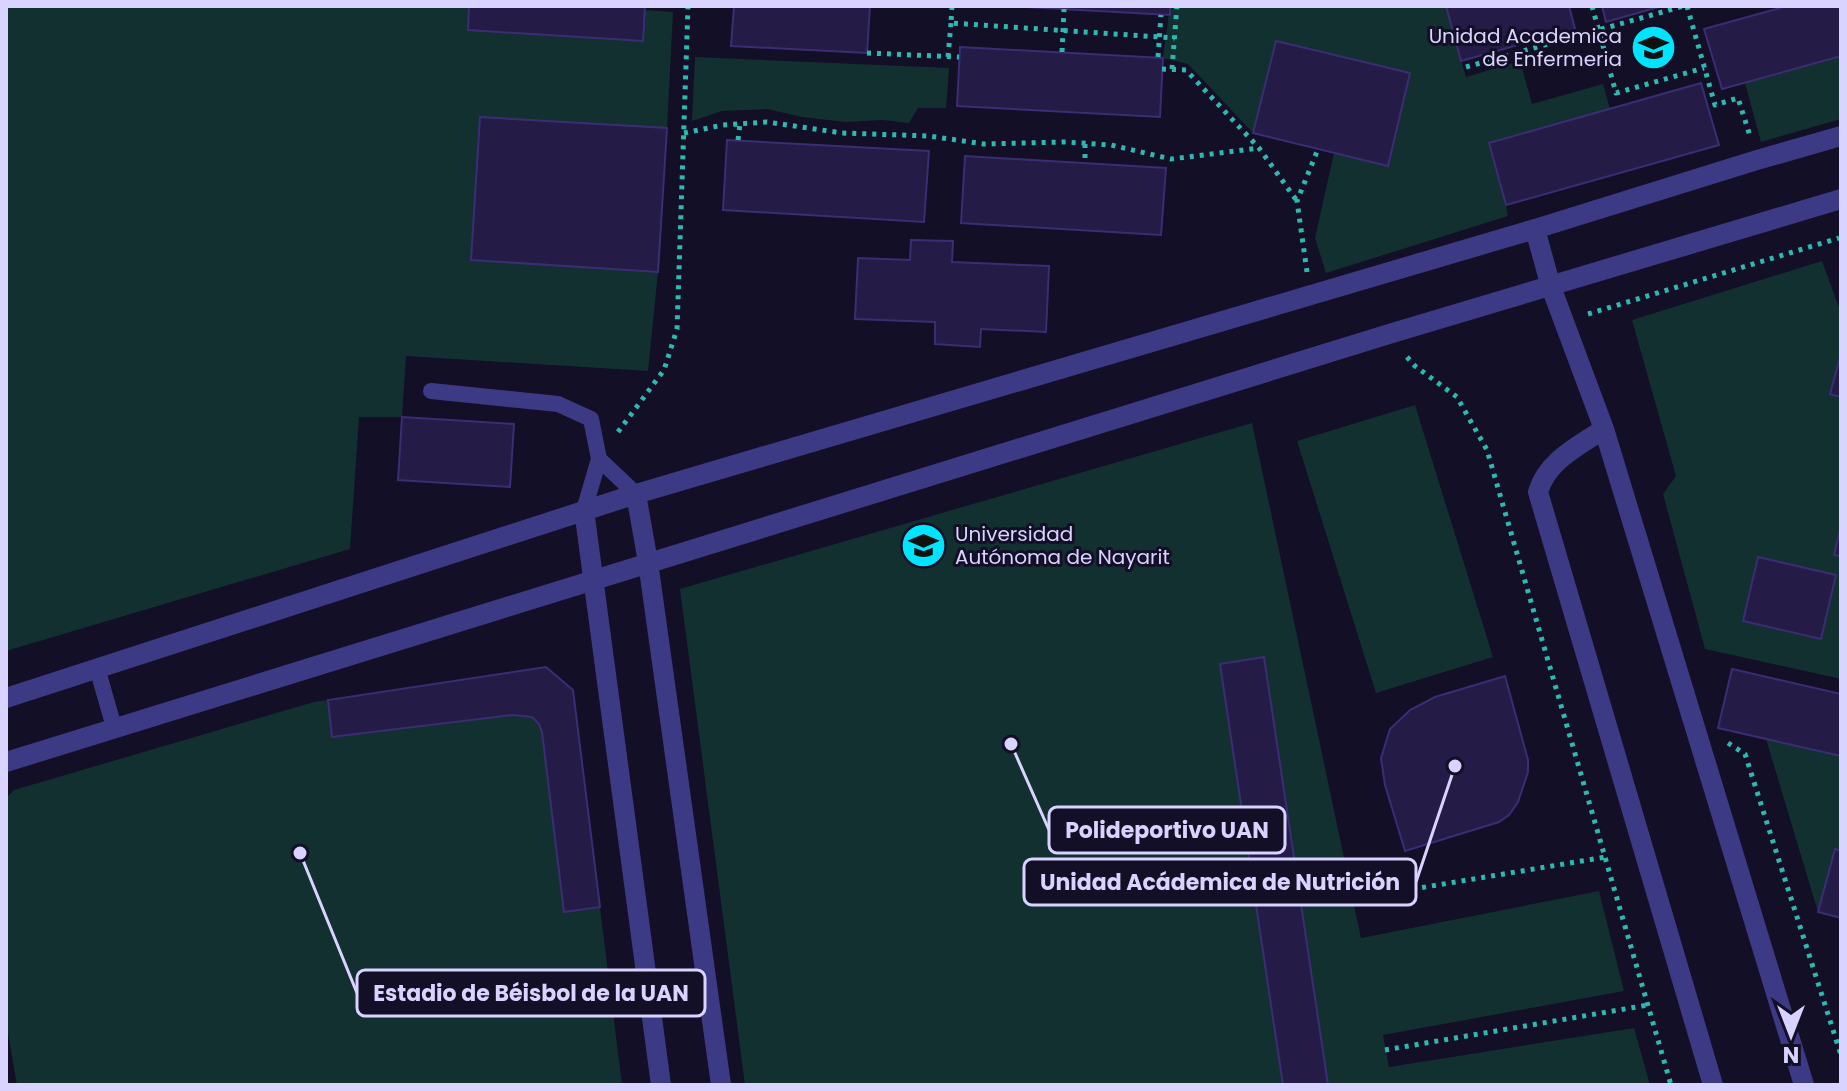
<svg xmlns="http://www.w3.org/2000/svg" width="1847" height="1091" font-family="Poppins,sans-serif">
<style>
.green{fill:#12302f}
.building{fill:#241b47;stroke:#3b2d73;stroke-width:2}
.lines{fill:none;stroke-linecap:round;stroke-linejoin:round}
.path{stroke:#2fb8b0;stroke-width:5;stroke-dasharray:4 6;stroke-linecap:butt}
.service{stroke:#3d3a85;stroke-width:16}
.minor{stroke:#3d3a85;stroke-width:20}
.labels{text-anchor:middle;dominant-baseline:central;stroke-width:6;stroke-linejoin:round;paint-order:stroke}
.poi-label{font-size:20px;fill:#d9d4ff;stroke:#130f26;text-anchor:end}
.leader{fill:none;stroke:#d9d4ff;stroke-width:3}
.callout-dot{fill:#d9d4ff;stroke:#130f26;stroke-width:3}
.callout{fill:#130f26;stroke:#d9d4ff;stroke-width:3}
.callout-label{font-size:22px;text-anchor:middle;font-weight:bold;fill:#d9d4ff}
</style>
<rect width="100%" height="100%" fill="#130f26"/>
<path class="green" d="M6,6H469L468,30L642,41L645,10L673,12L667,128L480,118L471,260L658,272L648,371L406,356L402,417H359L350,549L6,651Z
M1170,6H1446L1466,77L1520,61L1532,104L1603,84L1610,109L1506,205L1508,216L1326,273L1315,238L1334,153L1388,166L1410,73L1276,41L1253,133L1188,64L1163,58Z
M1841,56V119L1761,142L1745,83Z
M695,57L949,68L946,108H918L909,123L883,120L845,122L802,117L767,109L722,111L692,121Z
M1822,261L1841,313V354L1831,394L1841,397V526L1834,554L1841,556V679L1705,649L1663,494L1676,476L1632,320Z
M1415,405L1493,657L1376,693L1297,441Z
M1252,423L1361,938L1599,891L1624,991L1383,1035L1389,1067L1634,1028L1650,1085H745L680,589Z
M546,667L573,690L622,1085H17L6,1022V798L14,790L314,702Z
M1766,739L1841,756V851L1835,850L1818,912Z"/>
<path class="building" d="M469,6H645L643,41L468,30Z
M734,6H870L867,53L731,46Z
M1005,6H1170V15Z
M1446,6H1569L1575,29L1461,61Z
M1602,6H1662L1606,22Z
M1787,6H1841V56L1722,89L1704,29Z
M1276,41L1410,73L1388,166L1253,133Z
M960,47L1163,58L1160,117L957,106Z
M1701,83L1719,145L1506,205L1489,143Z
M480,117L667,128L658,272L471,260Z
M727,140L929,151L924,222L723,210Z
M965,156L1166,168L1161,235L961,223Z
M911,240L953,241L952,262L1049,266L1046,332L981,329L980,347L935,344V322L855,319L858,258L910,260Z
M1841,354V397L1830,394Z
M402,417L514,424L510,487L398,480Z
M1841,526V556L1834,555Z
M1758,557L1836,575L1821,639L1743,621Z
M1264,657L1328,1085H1283L1220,664Z
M546,667L573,690L600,907L564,912L542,732L539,724L532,717L513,715L332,737L328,700Z
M1732,669L1841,694V756L1718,728Z
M1505,676L1528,760V772L1518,802L1509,815L1499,822L1405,851L1385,785L1381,758L1390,729L1410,710L1435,697Z
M1835,849L1841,851V918L1818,912Z"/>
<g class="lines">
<path class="path" d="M952,6L951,23L1175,38
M1592,6L1616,93L1704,68
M1687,6L1715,105L1738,98L1750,136
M1062,52L1064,9
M867,53L959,57
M948,57L951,23
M1158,57L1161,15
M1466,67L1684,6
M1162,69L1186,70L1259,148L1297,201
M1172,69L1177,6
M684,133L723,125L767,122L842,133L929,136L984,144L1066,142L1111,145L1171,159L1259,148
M738,140L740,124
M1085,144V163
M1307,272L1297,201L1318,149
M1588,314L1839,238
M1407,357L1415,366L1457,397L1487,450L1671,1085
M618,432L664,370L677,329L688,6
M1728,743L1745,754L1841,1055
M1353,899L1606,857
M1385,1050L1648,1005"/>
<path class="service" d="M431,391L558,404L591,419L599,459L584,510
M599,459L636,494
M97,668L114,727"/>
<path class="minor" d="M1535,229L1551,287L1604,429
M636,494L648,562L721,1085
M584,510L661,1085
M6,698L636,494L1535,229L1757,160L1841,136
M6,762L1389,334L1841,199
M1713,1085L1538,492C1547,461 1578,446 1604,429L1804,1085"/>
</g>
<defs>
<symbol id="university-disc" viewBox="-11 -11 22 22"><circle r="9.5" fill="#00e5ff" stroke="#130f26"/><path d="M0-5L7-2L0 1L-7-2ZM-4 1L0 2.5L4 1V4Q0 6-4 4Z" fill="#111"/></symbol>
</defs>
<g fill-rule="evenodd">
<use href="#university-disc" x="1628" y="22" width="51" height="51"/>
<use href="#university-disc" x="898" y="520" width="51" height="51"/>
</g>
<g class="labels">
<g class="poi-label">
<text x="1622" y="36">Unidad Academica<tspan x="1622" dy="23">de Enfermeria</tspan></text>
<text x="955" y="534" text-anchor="start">Universidad<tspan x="955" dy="23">Autónoma de Nayarit</tspan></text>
</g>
</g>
<path class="leader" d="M1011 744L1049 830M1455 766L1416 882M300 853L357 993"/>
<g class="callout-dot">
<circle cx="1011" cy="744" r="8"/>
<circle cx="1455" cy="766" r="8"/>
<circle cx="300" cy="853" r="8"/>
</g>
<g class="callout">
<rect x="1049" y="807" width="236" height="46" rx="8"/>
<rect x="1024" y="859" width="392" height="46" rx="8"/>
<rect x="357" y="970" width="348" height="46" rx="8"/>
</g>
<g class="callout-label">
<text x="1167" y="838">Polideportivo UAN</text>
<text x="1220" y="890">Unidad Acádemica de Nutrición</text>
<text x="531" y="1001">Estadio de Béisbol de la UAN</text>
</g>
<rect width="1847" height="1091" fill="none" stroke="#d9d4ff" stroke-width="16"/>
<g transform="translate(1791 1035) rotate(180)" stroke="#130f26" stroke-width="6" paint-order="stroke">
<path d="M0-6L14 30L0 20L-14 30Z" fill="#d9d4ff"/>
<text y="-12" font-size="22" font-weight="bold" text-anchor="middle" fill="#d9d4ff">N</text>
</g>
</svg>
